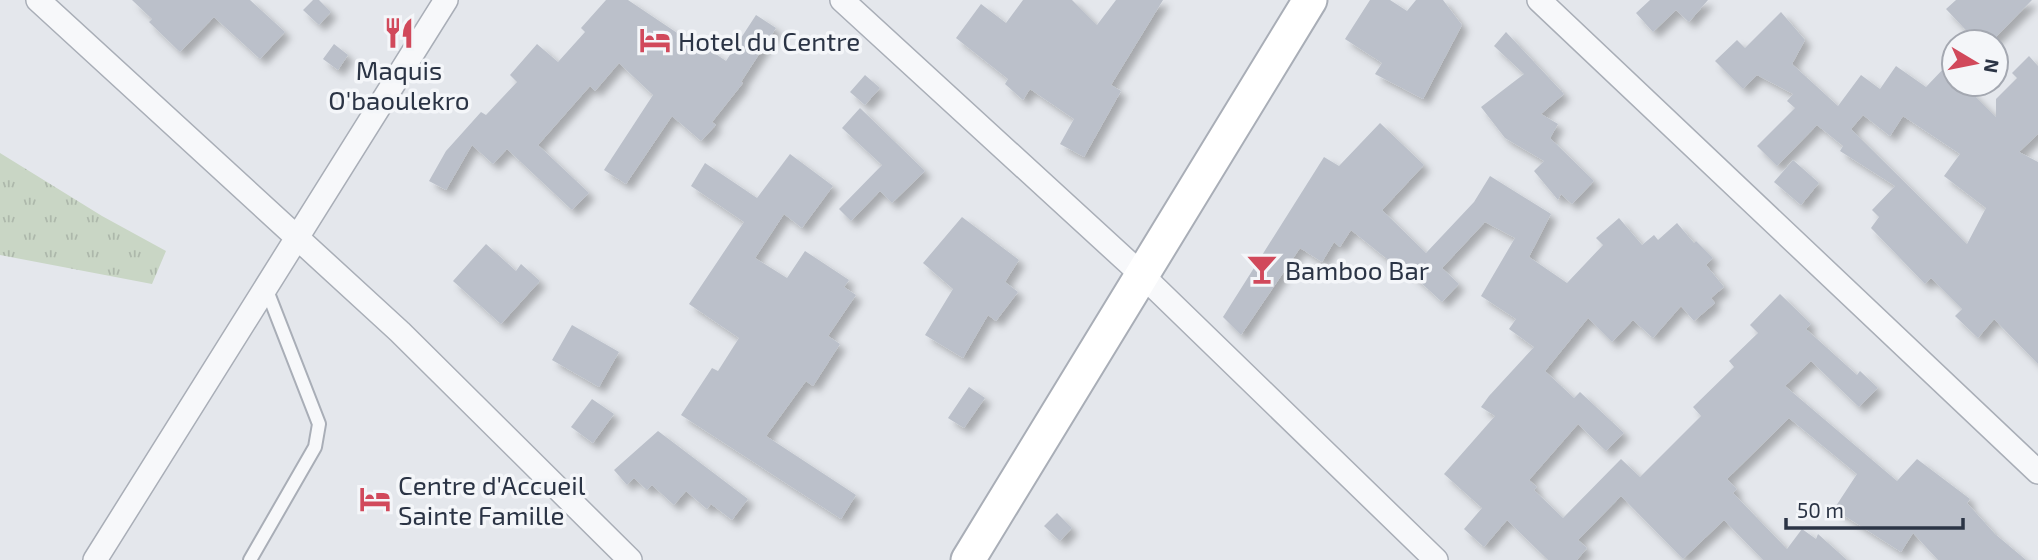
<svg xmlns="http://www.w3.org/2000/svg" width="2038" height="560" font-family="'Exo 2',sans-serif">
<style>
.grass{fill:url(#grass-tufts)}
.building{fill:#bbc0ca;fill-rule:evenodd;filter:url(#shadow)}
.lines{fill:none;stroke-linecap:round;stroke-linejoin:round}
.lane-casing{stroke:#a9aeb7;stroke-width:16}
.street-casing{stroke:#a9aeb7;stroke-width:26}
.secondary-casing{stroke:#a9aeb7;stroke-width:37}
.lane{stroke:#f7f8fa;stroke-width:12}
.street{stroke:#f7f8fa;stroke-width:23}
.secondary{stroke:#fff;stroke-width:33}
.labels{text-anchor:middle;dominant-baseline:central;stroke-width:7;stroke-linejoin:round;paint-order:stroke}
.poi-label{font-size:26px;fill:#2b3445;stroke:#f4f6f9;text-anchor:start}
</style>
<defs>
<pattern id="grass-tufts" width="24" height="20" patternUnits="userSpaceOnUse" patternTransform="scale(1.75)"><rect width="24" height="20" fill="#c9d6c5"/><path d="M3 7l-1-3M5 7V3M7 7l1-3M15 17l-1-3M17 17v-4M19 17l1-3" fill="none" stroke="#adb8ab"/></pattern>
<filter id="shadow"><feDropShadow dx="6" dy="6" stdDeviation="3.5" flood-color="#0004"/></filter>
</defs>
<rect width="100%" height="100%" fill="#e4e7ec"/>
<path class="grass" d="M0,153L102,216L166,251L152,284L0,255Z"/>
<path class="building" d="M132,0H250L285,32L260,59L214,17L180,52L149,22L152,19Z
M313,0H319L331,12L319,25L303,10Z
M606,0H628L692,43L695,40L726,61L756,15L776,28L741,82L743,83L712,122L716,125L701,141L672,116L626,184L604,170L653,95L619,63L595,91L590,86L538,145L589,193L572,210L507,149L493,164L472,145L446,190L429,181L446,151L481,112L486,115L517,82L510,75L537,44L558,62L585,32L581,28Z
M1023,0H1072L1097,25L1116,0H1163L1111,85L1121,91L1084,157L1060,144L1074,119L1030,89L1023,100L1005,84L1008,79L956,38L981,4L1006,23Z
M1370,0H1390L1407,11L1416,0H1443L1462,25L1423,99L1375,74L1382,63L1345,39Z
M1650,0H1708L1689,22L1676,10L1653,32L1636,13Z
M1956,0H2032L1991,42H1977L1946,9Z
M1781,12L1805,40L1792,64L1838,106L1861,75L1880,89L1896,66L1926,87L1946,66L1954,75V84H1963L1996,117V99L2017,78L2012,73L2029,56L2038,66V134L2019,152L2038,162V364L1994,319L1978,338L1955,316L1962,309L1931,278L1925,284L1871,228L1879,217L1872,210L1895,186L1840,151L1843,146L1817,125L1777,166L1757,146L1795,108L1787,101L1793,94L1757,75L1743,89L1715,61L1737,40L1745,48ZM1863,115L1890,136L1903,116L1960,154L1944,176L1986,208L1967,244L1851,129Z
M1506,32L1564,94L1541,114L1558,124L1550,138L1594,181L1572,204L1561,194L1558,200L1534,171L1544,161L1505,138L1481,107L1524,74L1494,46Z
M334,44L348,55L338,70L323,59Z
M865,75L880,88L865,105L850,92Z
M860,108L925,171L892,203L880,191L851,221L839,209L882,165L842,128Z
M1380,123L1424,165L1382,210L1426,253L1474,202L1490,176L1551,214L1529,257L1567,283L1603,245L1596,238L1619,218L1642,245L1654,235L1658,240L1677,223L1694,243L1696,241L1713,258L1706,265L1724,287L1711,298L1715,303L1694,321L1681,306L1653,338L1633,320L1612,342L1588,318L1545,371L1574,398L1580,392L1624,433L1606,451L1578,424L1529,480L1537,487L1534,490L1563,518L1621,459L1640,477L1701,416L1693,407L1734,367L1729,361L1758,333L1750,325L1780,294L1811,324L1806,329L1857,375L1860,371L1878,388L1859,407L1811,361L1785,386L1897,481L1917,459L1970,499L1967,503L1995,534L2026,560H1938L1913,533L1901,552L1834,509L1857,474L1789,418L1727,479L1737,489L1733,493L1787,549L1802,529L1816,539L1818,534L1847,560H1763L1724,520L1683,559L1621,496L1578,540L1587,548L1577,560H1548L1507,520L1484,547L1464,529L1482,508L1444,474L1495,416L1481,407L1489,396L1534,347L1509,329L1516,319L1481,296L1515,238L1485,222L1442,268L1459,284L1442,302L1394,258L1392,263L1351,230L1340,247L1334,242L1322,262L1300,248L1241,335L1223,317L1324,157L1339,166Z
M790,154L833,186L802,228L784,214L755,258L787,278L805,251L849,280L844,287L856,295L828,336L840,344L813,386L806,381L766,436L856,495L841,519L681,415L712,368L718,371L739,338L689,304L744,222L691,186L705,163L757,198Z
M1793,160L1819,183L1801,205L1774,182Z
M962,217L1019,260L1005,282L1018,292L996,321L988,315L963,358L925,335L953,289L923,263Z
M486,244L516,271L521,264L540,281L501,324L453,281Z
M572,325L619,352L599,387L552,360Z
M969,387L985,398L964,428L948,418Z
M592,399L614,414L593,443L571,427Z
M658,431L748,499L732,520L711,504L707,509L686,491L674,505L652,485L647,490L634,478L627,485L614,470Z
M1057,513L1072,528L1060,541L1044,526Z"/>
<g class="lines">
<defs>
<path id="lane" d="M250,560L315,447L319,424L266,288"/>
<path id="street" d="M38,0L400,332L630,560
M842,0L1141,274L1436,560
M1539,0L2038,472
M95,560L446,0"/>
<path id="secondary" d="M968,560L1310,0"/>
</defs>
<use href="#lane" class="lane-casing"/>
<use href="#street" class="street-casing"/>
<use href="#secondary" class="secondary-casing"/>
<use href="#lane" class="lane"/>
<use href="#street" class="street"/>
<use href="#secondary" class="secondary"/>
</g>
<defs>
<symbol id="restaurant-bare" viewBox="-9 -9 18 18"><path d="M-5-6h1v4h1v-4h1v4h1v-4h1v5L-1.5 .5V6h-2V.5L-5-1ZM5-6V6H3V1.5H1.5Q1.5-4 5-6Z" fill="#d1495b" stroke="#f4f6f9" stroke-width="2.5" paint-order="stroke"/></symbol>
<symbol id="hotel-bare" viewBox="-9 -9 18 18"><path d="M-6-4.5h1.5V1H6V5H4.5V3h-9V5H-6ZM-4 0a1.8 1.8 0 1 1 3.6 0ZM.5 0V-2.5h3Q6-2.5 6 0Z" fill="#d1495b" stroke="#f4f6f9" stroke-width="2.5" paint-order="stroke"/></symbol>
<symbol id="bar-bare" viewBox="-9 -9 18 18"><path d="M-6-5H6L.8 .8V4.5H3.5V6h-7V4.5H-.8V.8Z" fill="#d1495b" stroke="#f4f6f9" stroke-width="2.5" paint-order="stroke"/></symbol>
</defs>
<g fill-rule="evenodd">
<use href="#restaurant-bare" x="377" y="11" width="44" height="44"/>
<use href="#hotel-bare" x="633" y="18" width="44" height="44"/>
<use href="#bar-bare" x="1240" y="247" width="44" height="44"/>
<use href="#hotel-bare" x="353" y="477" width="44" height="44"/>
</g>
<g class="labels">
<g class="poi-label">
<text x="678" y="40">Hotel du Centre</text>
<text x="399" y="69" text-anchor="middle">Maquis<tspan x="399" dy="30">O'baoulekro</tspan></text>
<text x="1285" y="269">Bamboo Bar</text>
<text x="398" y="484">Centre d'Accueil<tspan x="398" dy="30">Sainte Famille</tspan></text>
</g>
</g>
<g transform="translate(1975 63) rotate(100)"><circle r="33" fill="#f4f6f9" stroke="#a4a8b1" stroke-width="2"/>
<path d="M0-5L12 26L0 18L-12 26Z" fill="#d1495b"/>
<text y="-10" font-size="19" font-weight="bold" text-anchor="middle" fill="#2b3445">N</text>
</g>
<path d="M1786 518v10h177v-10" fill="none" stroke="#2b3445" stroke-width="3.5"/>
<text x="1797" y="518" font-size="21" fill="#2b3445" stroke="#f4f6f9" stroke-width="5" paint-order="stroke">50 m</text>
</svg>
